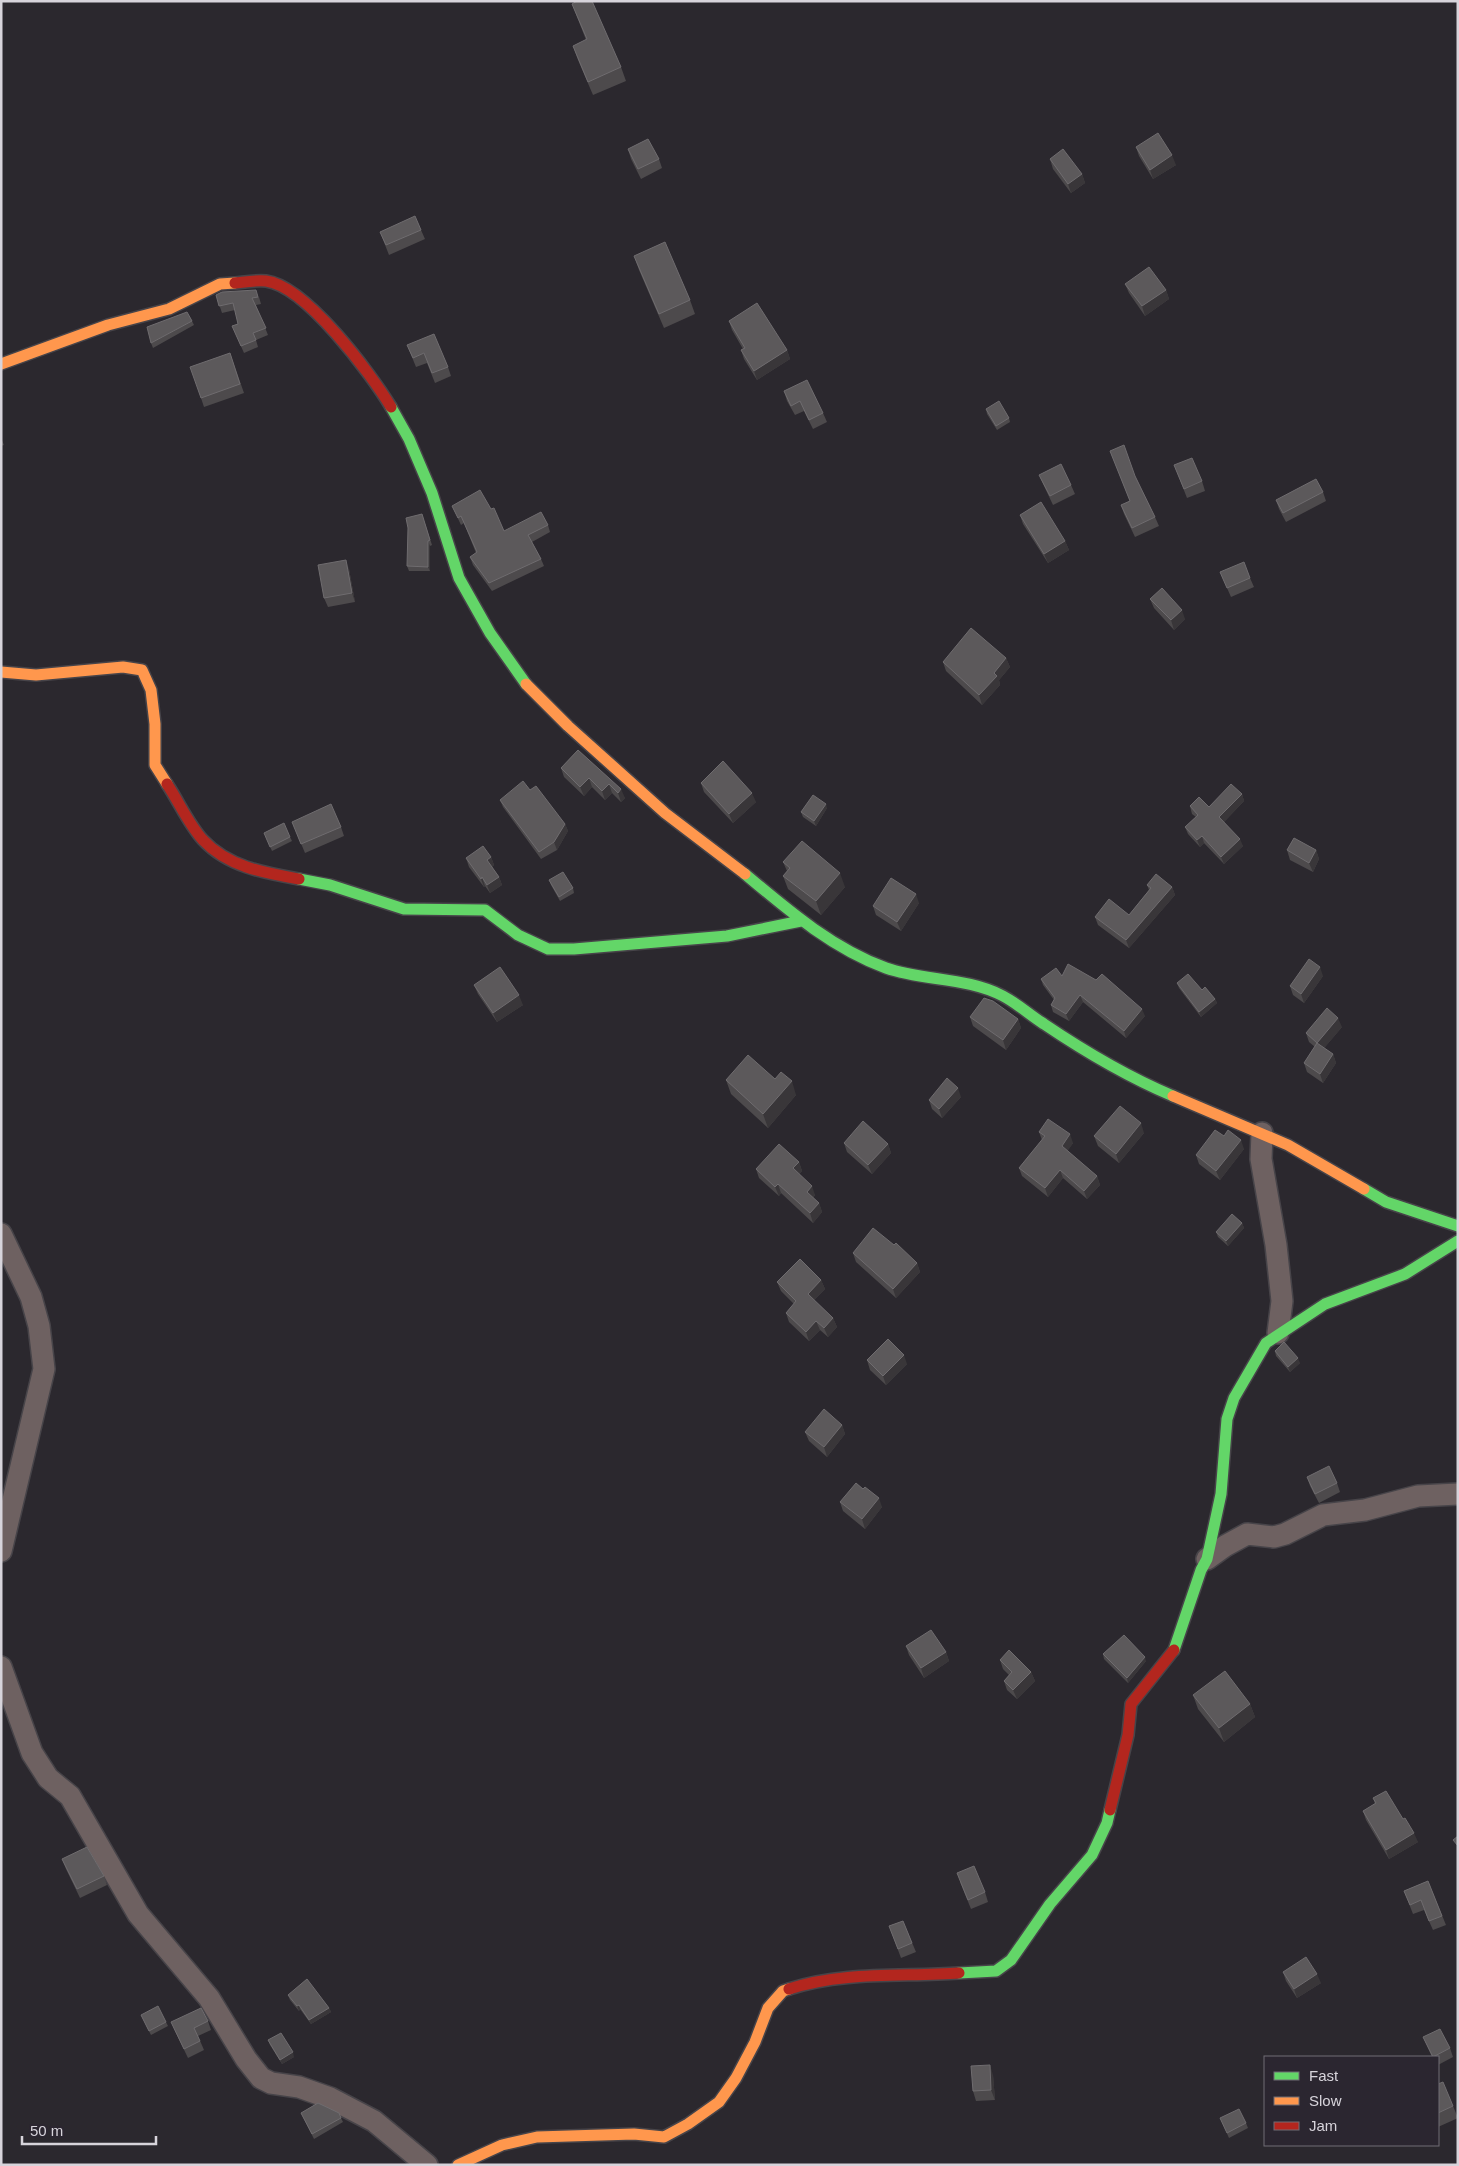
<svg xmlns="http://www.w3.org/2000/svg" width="1459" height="2166" font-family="Helvetica,sans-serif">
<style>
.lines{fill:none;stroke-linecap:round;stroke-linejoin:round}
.street-casing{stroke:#474449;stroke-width:24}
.fast-casing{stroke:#474449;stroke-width:14}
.slow-casing{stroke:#474449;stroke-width:14}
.jam-casing{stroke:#474449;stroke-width:14}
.street{stroke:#6e6161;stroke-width:21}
.fast{stroke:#63d668;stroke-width:11}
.slow{stroke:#ff974d;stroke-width:11}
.jam{stroke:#b3261e;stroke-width:11}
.wall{fill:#4d4a4c}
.shaded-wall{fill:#393639}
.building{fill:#5c595b;stroke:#6f6c6f}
</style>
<rect width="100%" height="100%" fill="#2b282e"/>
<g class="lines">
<defs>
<path id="street" d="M1262,1133L1261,1159L1276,1245L1282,1301L1278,1333
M1,1234L31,1297L39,1326L44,1369L1,1551
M1207,1559L1225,1546L1247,1534L1274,1537L1285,1534L1323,1515L1365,1510L1418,1496L1458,1494
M1,1667L32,1753L48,1778L70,1796L138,1914L209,1998L246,2059L261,2078L271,2083L299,2087L330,2098L374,2121L427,2165"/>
<path id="fast" d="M391,407L409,439L432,493L459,578L490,633L526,684
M745,874C789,911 832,948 886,968C923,981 967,977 1003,996C1018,1004 1030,1015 1044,1024C1084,1051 1128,1077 1173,1096
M299,879L330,885L404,909L485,910L518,935L548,949H574L727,936L801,921
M1364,1189L1386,1202L1458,1226
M1174,1650L1201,1570L1207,1559L1221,1494L1227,1419L1234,1398L1266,1343L1325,1304L1405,1274L1458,1241
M959,1973L996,1971L1011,1960L1050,1904L1092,1855L1107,1823L1110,1810"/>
<path id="slow" d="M1,364L108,325L169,309L220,284L235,283
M1,672L36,675L123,667L142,670L151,690L155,724V765L167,784
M526,684L568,726L665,813L745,874
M1173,1096L1288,1145L1364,1189
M458,2165L502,2145L537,2137L634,2134L664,2137L688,2124L719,2102L736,2078L755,2042L768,2008L783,1991L789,1989"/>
<path id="jam" d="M235,283C245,282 256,280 266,281C306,286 371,374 391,407
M167,784C179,802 189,825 203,840C228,867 265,873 299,879
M1110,1810L1128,1735L1131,1704L1174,1650
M789,1989C843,1971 903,1977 959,1973"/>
</defs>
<use href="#street" class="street-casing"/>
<use href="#fast" class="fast-casing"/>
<use href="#slow" class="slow-casing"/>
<use href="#jam" class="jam-casing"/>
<use href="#street" class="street"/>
<use href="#fast" class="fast"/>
<use href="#slow" class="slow"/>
<use href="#jam" class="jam"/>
</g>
<path class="wall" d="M572,4L621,67L626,81L593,95L578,60L573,46L586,40Z
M1136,147L1176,165L1153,179L1139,156Z
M628,149L659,159L662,168L641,179L631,159Z
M1050,159L1082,174L1085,183L1071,193L1053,169Z
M421,230L425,239L389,255L380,232Z
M634,256L690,300L695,314L664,328L639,270Z
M1125,284L1166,290L1169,299L1145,316L1129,293Z
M216,295L259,297L261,304L256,305L268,335L256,340L258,347L244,353L232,326L238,324L235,310L222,313Z
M192,321L194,325L153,348L151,343Z
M729,321L787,350L790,359L757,380L744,359L741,350L743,349L732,330Z
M407,345L448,367L451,376L435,383L427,363L416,367Z
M230,353L244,393L204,407L201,398Z
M784,391L823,413L827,422L813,429L804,411L795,415L787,401Z
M986,409L1009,418L1010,422L997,430L987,414Z
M1,438L4,445L1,446Z
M1110,451L1135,476L1155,517L1159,526L1135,537L1124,514L1121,505L1130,501Z
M1174,465L1202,481L1205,491L1187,498Z
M1039,475L1071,485L1075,494L1053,505L1043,484Z
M1323,492L1326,501L1286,522L1279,509L1276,500Z
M452,506L491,509L504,531L548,525L550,532L532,542L541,559L544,566L492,591L473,565L470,557L476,553L464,523L461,525Z
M422,514L432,545L430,546V571H409L407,566Z
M1020,515L1065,541L1069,550L1048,563L1023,524Z
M349,569L355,602L328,607L324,598Z
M1220,572L1250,578L1254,587L1231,597Z
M1150,599L1185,619L1174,630L1154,608Z
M1006,658L1010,667L999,680L1000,685L982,705L946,671L943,662Z
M578,750L625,798L621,802L612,793L605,800L592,787L584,796L564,777L561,768Z
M701,783L756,802L733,823L704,792Z
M530,790L565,824L568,831L557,850L541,859L503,807L500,800Z
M1242,794L1244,801L1224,822L1243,846L1224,864L1204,843L1200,847L1188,834L1185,827L1196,817L1192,814L1190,806L1209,807Z
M827,808L816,826L803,817L801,812Z
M292,822L341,827L344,836L305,853Z
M264,833L290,837L292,841L272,851Z
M1287,850H1316L1319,859L1313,872L1290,860Z
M491,857L494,865L492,867L499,877L502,885L490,893L485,886L484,887L469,867L466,858Z
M783,862L845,887L821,915L788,889L783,876L787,871Z
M549,880L573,888L574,893L560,901L551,885Z
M1147,885L1172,887L1175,895L1129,948L1098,925L1095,917L1129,915L1149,890Z
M919,903L901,931L876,915L873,906Z
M1062,976L1145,1016L1126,1038L1083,1002L1069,1021L1053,1012L1051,1005L1054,1000L1043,985L1041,979Z
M1323,976L1304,1003L1293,995L1290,986Z
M1177,983L1202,990L1215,999L1217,1003L1201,1017L1179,988Z
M474,985L523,1005L497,1022L478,994Z
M970,1017L1018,1019L1021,1028L1006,1050L973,1026Z
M1342,1027L1324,1048L1333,1054L1336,1063L1323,1083L1307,1072L1304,1063L1315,1047L1309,1042L1306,1033Z
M775,1079L796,1095L768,1128L731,1094L726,1080Z
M961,1097L942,1118L932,1109L929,1100Z
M1039,1132L1073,1143L1067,1151L1097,1176L1100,1185L1087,1199L1063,1178L1048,1197L1022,1176L1019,1168L1042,1140Z
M1144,1133L1119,1163L1098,1146L1094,1136Z
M1224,1136L1244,1149L1220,1180L1199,1164L1196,1155Z
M844,1143L888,1144L891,1153L872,1174L847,1152Z
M799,1162L802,1171L799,1174L815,1195L813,1198L819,1203L822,1212L813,1223L781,1193L779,1196L759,1178L756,1169Z
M1242,1223L1244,1228L1228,1246L1218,1237L1216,1232Z
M853,1253L917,1263L920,1272L896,1298L856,1262Z
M821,1280L825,1289L814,1300L833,1318L837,1327L828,1337L820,1330L809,1341L789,1322L786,1313L794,1304L781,1291L777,1282Z
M1275,1351L1300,1363L1290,1372L1276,1356Z
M867,1360L907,1364L886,1385L870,1370Z
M842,1425L845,1434L827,1457L809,1441L805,1432Z
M1307,1477L1337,1483L1340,1492L1319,1503L1310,1486Z
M863,1489L882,1507L865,1529L843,1511L840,1502Z
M906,1646L946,1652L949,1661L924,1678L909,1655Z
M1103,1654L1146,1661L1128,1683L1104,1659Z
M1000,1660L1031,1672L1035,1681L1017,1699L1007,1690L1004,1681L1009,1675L1003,1669Z
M1193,1695L1250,1704L1255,1717L1224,1742L1198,1709Z
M1373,1798L1418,1842L1389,1859L1366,1820L1363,1811L1375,1804Z
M62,1859L104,1876L107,1885L80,1898L66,1869Z
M1428,1881L1446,1925L1433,1930L1424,1910L1413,1914L1404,1891Z
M960,1882L985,1892L988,1902L971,1909Z
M903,1921L916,1952L901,1958L889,1926Z
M1283,1972L1321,1983L1297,1998L1286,1981Z
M288,1995L329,2008L331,2012L311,2024L300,2009L299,2011L290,2000Z
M141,2015L166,2022L168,2026L151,2035Z
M208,2021L211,2030L198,2036L204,2050L188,2058L175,2031L171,2022Z
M1423,2037L1450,2048L1453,2057L1438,2065V2057H1432Z
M268,2040L294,2057L282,2064L270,2045Z
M993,2075L995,2100L976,2101L973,2091Z
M1438,2084L1453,2106L1458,2118L1438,2127Z
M301,2113L341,2118L343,2122L314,2139Z
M1220,2118L1246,2123L1248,2128L1229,2138Z"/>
<path class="shaded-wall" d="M1172,155L1176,165L1153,179L1150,170Z
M1082,174L1085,183L1071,193L1068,184Z
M1166,290L1169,299L1145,316L1142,306Z
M787,350L790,359L757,380L754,371Z
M428,541L430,546V571L428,567Z
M1065,541L1069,550L1048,563L1044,554Z
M346,560L349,569L355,602L352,593Z
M1182,610L1185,619L1174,630L1171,620Z
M1006,658L1010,667L999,680L1000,685L982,705L979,695L994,673Z
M589,778L592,787L584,796L580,787Z
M609,784L612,793L605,800L602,791Z
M621,789L625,798L621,802L618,793Z
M752,793L756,802L733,823L729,814Z
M1242,794L1244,801L1222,824L1219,817Z
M826,804L827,808L816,826L814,821Z
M565,824L568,831L557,850L554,842Z
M1202,836L1204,843L1200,847L1197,840Z
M1240,839L1243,846L1224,864L1221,857Z
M1316,850L1319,859L1313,872L1309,863Z
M491,857L494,865L490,869L487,860Z
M840,873L845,887L821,915L816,901Z
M482,877L485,886L484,887L481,879Z
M499,877L502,885L490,893L487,885Z
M1172,887L1175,895L1129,948L1126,940Z
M916,894L919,903L901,931L897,922Z
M1320,967L1323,976L1304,1003L1301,994Z
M519,995L523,1005L497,1022L493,1013Z
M1080,995L1083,1002L1069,1021L1066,1014Z
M1215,999L1217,1003L1201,1017L1199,1012Z
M1142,1009L1145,1016L1126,1038L1124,1031Z
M1338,1018L1342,1027L1321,1052L1317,1043Z
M1018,1019L1021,1028L1006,1050L1003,1040Z
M1333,1054L1336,1063L1323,1083L1320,1074Z
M792,1081L796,1095L768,1128L763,1114Z
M958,1088L961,1097L942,1118L939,1109Z
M1141,1123L1144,1133L1119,1163L1116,1154Z
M1070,1134L1073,1143L1065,1155L1062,1146Z
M1241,1140L1244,1149L1220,1180L1216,1171Z
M888,1144L891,1153L872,1174L868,1165Z
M799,1162L802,1171L796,1177L793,1168Z
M1060,1170L1063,1178L1048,1197L1045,1188Z
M1097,1176L1100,1185L1087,1199L1084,1191Z
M778,1184L781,1193L779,1196L775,1187Z
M812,1186L815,1195L810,1201L807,1192Z
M819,1203L822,1212L813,1223L810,1213Z
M1242,1223L1244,1228L1228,1246L1226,1241Z
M917,1263L920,1272L896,1298L893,1289Z
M821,1280L825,1289L811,1303L808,1294Z
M833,1318L837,1327L828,1337L824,1328Z
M816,1321L820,1330L809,1341L806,1332Z
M904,1355L907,1364L886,1385L883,1376Z
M1298,1358L1300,1363L1290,1372L1288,1367Z
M842,1425L845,1434L827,1457L824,1447Z
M879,1498L882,1507L865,1529L862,1519Z
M946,1652L949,1661L924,1678L921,1668Z
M1145,1657L1146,1661L1128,1683L1127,1678Z
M1031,1672L1035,1681L1017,1699L1013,1690Z
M1250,1704L1255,1717L1224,1742L1219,1728Z
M1414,1833L1418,1842L1389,1859L1386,1850Z
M1317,1974L1321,1983L1297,1998L1294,1989Z
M299,2005L300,2009L299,2011L297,2006Z
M329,2008L331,2012L311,2024L309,2020Z
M293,2052L294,2057L282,2064L280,2060Z
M990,2065L993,2075L995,2100L991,2090Z"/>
<path class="building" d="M577,1H592L621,67L588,82L573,46L587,39L572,4Z
M1158,133L1172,155L1150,170L1136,147Z
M648,139L659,159L638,169L628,149Z
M1063,149L1082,174L1068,184L1050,159Z
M415,216L421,230L386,245L380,232Z
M665,242L690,300L659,314L634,256Z
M1149,267L1166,290L1142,306L1125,284Z
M256,290L258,297L252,298L266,328L253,333L256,340L241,346L232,326L238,324L233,303L219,306L216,295L222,292Z
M757,303L787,350L754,371L741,350L745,348L729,321Z
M187,312L192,321L151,343L147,327Z
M434,334L448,367L432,373L424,353L413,358L407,345Z
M230,353L240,384L201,398L190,367Z
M807,380L823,413L809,420L800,401L791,406L784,391Z
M999,401L1009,418L996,426L986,409Z
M1124,445L1135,476L1155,517L1132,528L1121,505L1130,501L1110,451Z
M1192,458L1202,481L1184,489L1174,465Z
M1061,464L1071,485L1050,496L1039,475Z
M1316,479L1323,492L1283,513L1276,500Z
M480,490L491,509L494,508L504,531L541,512L548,525L528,535L541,559L489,583L470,557L477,552L461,516L458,518L452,506Z
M1041,502L1065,541L1044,554L1020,515Z
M422,514L430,540L428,541V567L407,566L408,528L406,518Z
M346,560L352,593L324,598L318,565Z
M1244,562L1250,578L1227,588L1220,572Z
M1162,588L1182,610L1171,620L1150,599Z
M971,628L1006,658L994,673L997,676L979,695L943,662Z
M578,750L621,789L618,793L609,784L602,791L589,778L580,787L561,768Z
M723,761L752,793L729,814L701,783Z
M523,781L530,790L536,786L565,824L554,842L539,852L500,800Z
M1231,784L1242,794L1219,817L1240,839L1221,857L1202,836L1197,840L1185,827L1198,815L1190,806L1199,797L1209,807Z
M813,795L826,804L814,821L801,812Z
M331,804L341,827L301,844L292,822Z
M284,823L290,837L270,847L264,833Z
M1294,838L1316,850L1309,863L1287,850Z
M802,841L840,873L816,901L783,876L790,868L783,862Z
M483,846L491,857L487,860L499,877L487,885L482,877L481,879L466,858Z
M563,872L573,888L559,897L549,880Z
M1156,874L1172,887L1126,940L1095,917L1109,899L1129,915L1151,888L1147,885Z
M891,878L916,894L897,922L873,906Z
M1309,959L1320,967L1301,994L1290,986Z
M1068,964L1096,980L1102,974L1142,1009L1124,1031L1080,995L1066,1014L1051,1005L1055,998L1041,979L1056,968L1062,976Z
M500,967L519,995L493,1013L474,985Z
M1188,974L1202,990L1205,987L1215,999L1199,1012L1177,983Z
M984,998L993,1001L1018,1019L1003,1040L970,1017Z
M1327,1008L1338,1018L1317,1043L1306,1033Z
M1317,1043L1333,1054L1320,1074L1304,1063Z
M748,1055L775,1079L781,1072L792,1081L763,1114L726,1080Z
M947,1078L958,1088L939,1109L929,1100Z
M1120,1106L1141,1123L1116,1154L1094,1136Z
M1048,1119L1070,1134L1062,1146L1097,1176L1084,1191L1060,1170L1045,1188L1019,1168L1045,1136L1039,1132Z
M863,1121L888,1144L868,1165L844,1143Z
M1215,1130L1224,1136L1228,1130L1241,1140L1216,1171L1196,1155Z
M779,1144L799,1162L793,1168L812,1186L807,1192L819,1203L810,1213L778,1184L775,1187L756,1169Z
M1232,1214L1242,1223L1226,1241L1216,1232Z
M873,1228L894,1245L896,1243L917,1263L893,1289L853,1253Z
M800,1259L821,1280L808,1294L833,1318L824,1328L816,1321L806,1332L786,1313L796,1301L777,1282Z
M888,1339L904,1355L883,1376L867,1360Z
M1284,1342L1298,1358L1288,1367L1275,1351Z
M824,1409L842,1425L824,1447L805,1432Z
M1329,1466L1337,1483L1315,1494L1307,1477Z
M856,1483L863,1489L865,1487L879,1498L862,1519L840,1502Z
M931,1630L946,1652L921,1668L906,1646Z
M1124,1635L1145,1657L1127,1678L1103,1654Z
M1009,1650L1031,1672L1013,1690L1004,1681L1012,1672L1000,1660Z
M1225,1671L1250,1704L1219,1728L1193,1695Z
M1386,1791L1403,1819L1405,1818L1414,1833L1386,1850L1363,1811L1376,1803L1373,1798Z
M1458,1836V1846L1453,1840Z
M87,1847L104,1876L77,1889L62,1859Z
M974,1866L985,1892L968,1900L957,1873Z
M1428,1881L1442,1916L1429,1921L1421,1900L1410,1905L1404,1891Z
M903,1921L912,1943L898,1949L889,1926Z
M1306,1957L1317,1974L1294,1989L1283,1972Z
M307,1979L329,2008L309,2020L299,2005L297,2006L288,1995Z
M158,2006L166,2022L149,2031L141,2015Z
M201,2008L208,2021L194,2028L200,2041L184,2049L171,2022Z
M1440,2029L1450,2048L1433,2057L1423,2037Z
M281,2033L293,2052L280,2060L268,2040Z
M990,2065L991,2090L973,2091L971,2066Z
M1443,2082L1453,2106L1438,2113V2084Z
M318,2103L339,2113L341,2118L312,2134L301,2113Z
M1239,2109L1246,2123L1227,2133L1220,2118Z"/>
<rect width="1459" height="2166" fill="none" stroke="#d7d4db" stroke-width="5"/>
<rect x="1264" y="2056" width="175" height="90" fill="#2b2630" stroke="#706c74"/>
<rect x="1274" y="2072" width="25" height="8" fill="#63d668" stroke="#706c74"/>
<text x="1309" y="2081" font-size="15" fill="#d7d4db">Fast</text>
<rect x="1274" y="2097" width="25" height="8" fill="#ff974d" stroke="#706c74"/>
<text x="1309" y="2106" font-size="15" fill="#d7d4db">Slow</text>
<rect x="1274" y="2122" width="25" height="8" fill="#b3261e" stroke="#706c74"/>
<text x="1309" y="2131" font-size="15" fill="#d7d4db">Jam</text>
<path d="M22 2136v8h134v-8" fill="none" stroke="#d7d4db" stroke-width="2.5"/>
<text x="30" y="2136" font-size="15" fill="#d7d4db" stroke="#2b2630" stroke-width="4" paint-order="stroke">50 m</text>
</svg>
